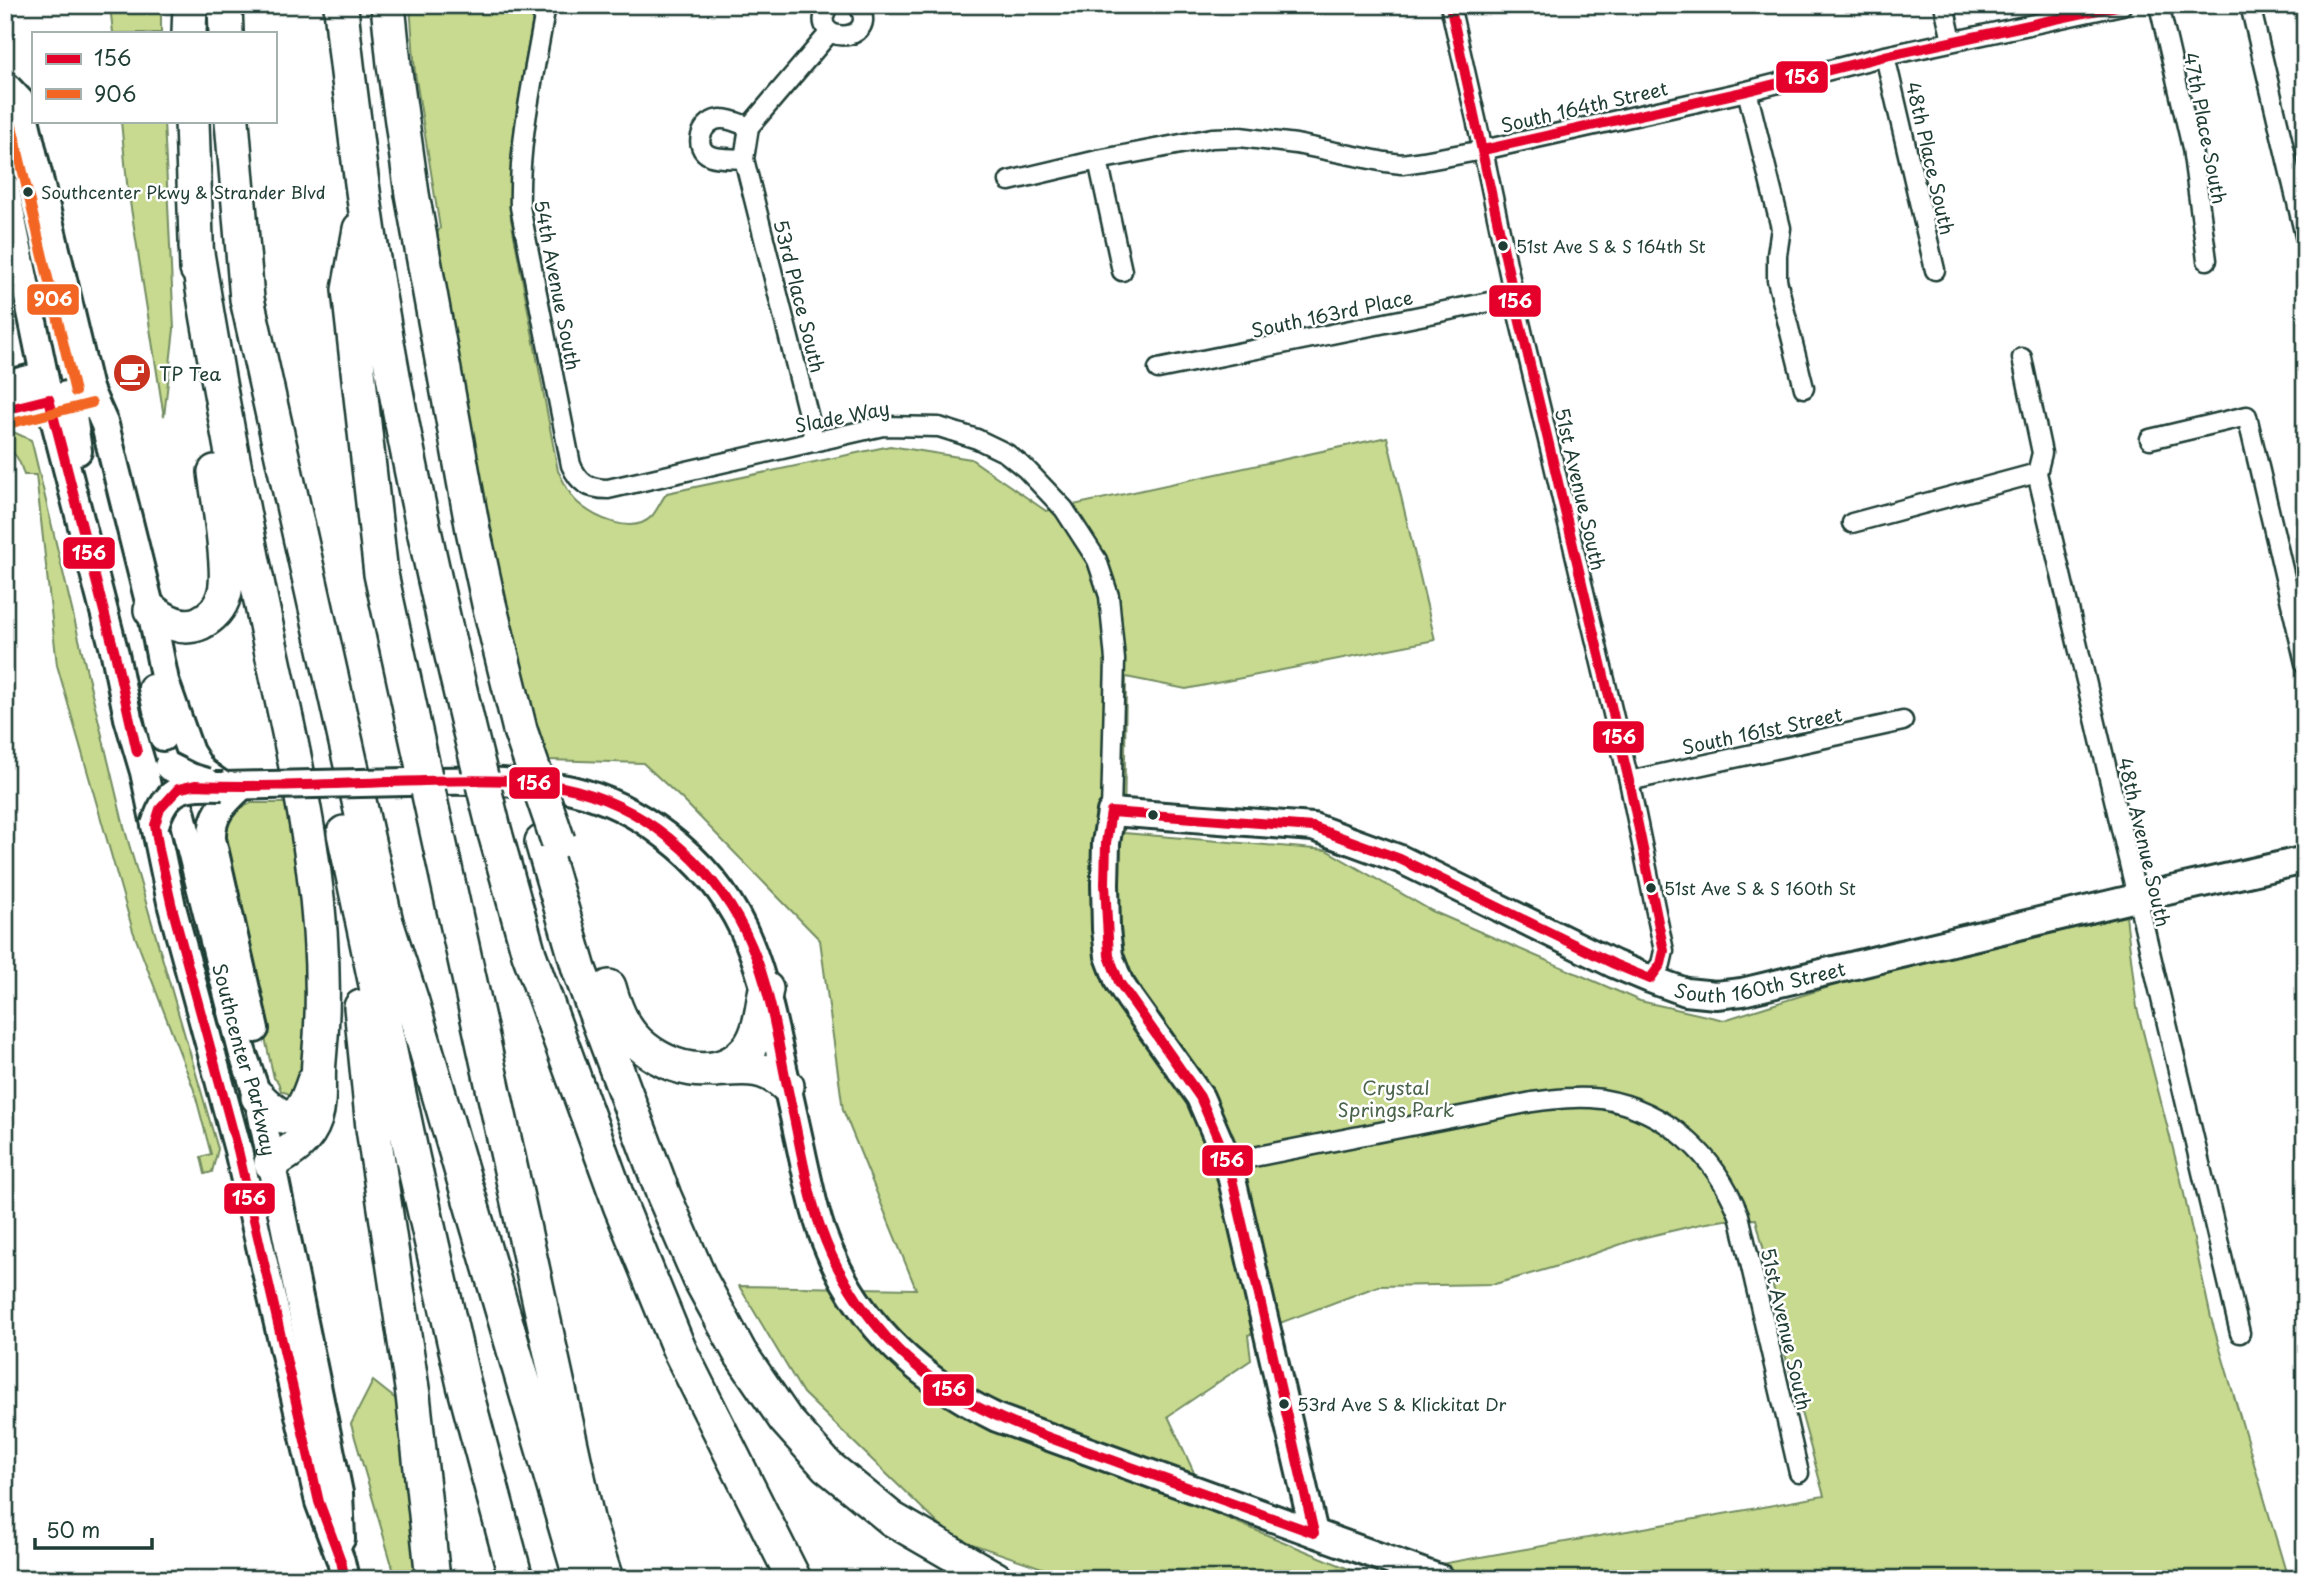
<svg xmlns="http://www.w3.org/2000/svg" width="2310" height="1584" font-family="'Playpen Sans',sans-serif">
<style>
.green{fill:#c7da8f;stroke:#738c62;stroke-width:2;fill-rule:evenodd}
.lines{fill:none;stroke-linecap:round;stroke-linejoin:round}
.street-casing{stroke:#1f3d34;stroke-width:23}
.secondary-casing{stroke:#1f3d34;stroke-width:32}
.highway-casing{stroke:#1f3d34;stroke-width:38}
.street{stroke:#fff;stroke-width:18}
.secondary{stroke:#fff;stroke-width:26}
.highway{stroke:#fff;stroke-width:33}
.secondary-bridge-casing{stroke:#1f3d34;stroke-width:32;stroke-linecap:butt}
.highway-bridge-casing{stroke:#1f3d34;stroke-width:38;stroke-linecap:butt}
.secondary-bridge{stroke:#fff;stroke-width:26}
.highway-bridge{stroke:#fff;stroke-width:33}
.bus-1-casing{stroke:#fff;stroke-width:16}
.bus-2-casing{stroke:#fff;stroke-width:16}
.bus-1{stroke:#e4002b;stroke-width:10}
.bus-2{stroke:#f26522;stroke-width:10}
.bus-dot{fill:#1f3d34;stroke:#fff;stroke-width:2.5}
.labels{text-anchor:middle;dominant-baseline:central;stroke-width:5;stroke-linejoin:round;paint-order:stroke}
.bus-label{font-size:17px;fill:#1f3d34;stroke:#fff;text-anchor:start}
.street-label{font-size:19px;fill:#1f3d34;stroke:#fff}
.poi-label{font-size:19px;fill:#1f3d34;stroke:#fff;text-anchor:start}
.park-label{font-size:19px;fill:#49644b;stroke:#fff}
.line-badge{stroke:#fff;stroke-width:2.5}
.badge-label{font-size:19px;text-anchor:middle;font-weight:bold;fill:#fff}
</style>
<rect width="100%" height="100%" fill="#fff"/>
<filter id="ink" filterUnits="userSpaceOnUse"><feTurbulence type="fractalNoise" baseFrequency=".0143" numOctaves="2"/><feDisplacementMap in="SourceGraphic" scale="14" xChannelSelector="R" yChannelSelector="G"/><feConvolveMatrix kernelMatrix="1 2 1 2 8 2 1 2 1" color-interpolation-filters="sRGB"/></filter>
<g filter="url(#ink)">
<path class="green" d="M110,5H158L161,16V33H113Z
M410,5H535C524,75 506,148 511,219L558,471C564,481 569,496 578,503C595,518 633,536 652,516C658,509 661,500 667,493L890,446L971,459L1046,511L1387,437L1435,640L1186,689L1126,677L1124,833L1326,850L1432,911L1640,1001L1724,1020L1864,976L2126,916L2137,1008L2181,1180L2211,1318L2288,1579H1074L952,1537L803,1393L739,1286L916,1289L843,1110L820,940L684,801L643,763L548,760L534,721L489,534L435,237L440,228L415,73ZM1756,1219L1775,1294L1777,1325L1824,1496L1368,1577L1212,1512L1168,1416L1251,1360L1248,1335L1378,1286L1495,1284L1558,1266L1633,1240L1701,1224L1725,1220Z
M121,121H164L174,329L164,417L127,183Z
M11,431L31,440L33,447L124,827L218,1149L212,1172L205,1174L201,1157L211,1154L194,1090L133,931L57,665L36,475H24C20,463 18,453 5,449V432Z
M251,803H290L300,863L307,996L301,1080L296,1089L289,1094L281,1091L278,1082L274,1078L221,844C222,819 229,813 251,803Z
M373,1381L397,1400L399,1438L412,1479L425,1579H396L351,1424Z"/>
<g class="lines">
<defs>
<path id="street" d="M546,5C535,72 518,139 520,207L571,465C579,483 588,489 608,489L883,426L939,427L977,439L1006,453L1026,469L1064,509L1097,560L1109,596L1115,660L1111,812
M829,5C803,46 883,45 858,5
M1450,5L1483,150L1514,297L1629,781L1664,951L1661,964L1650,979
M1944,5L1952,41
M2159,5L2192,148L2207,260
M2250,5L2305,236
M1885,56L1935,270
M1747,91L1781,228L1777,255V280L1804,388
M744,159C734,158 720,159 711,156C690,148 703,118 722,119C731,119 741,124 749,127
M1098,160L1122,271
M1009,181L1098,160L1212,138L1240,137L1296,144L1385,162L1402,164L1423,161L1483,150L1747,91L1885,56L2122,5
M2022,358L2042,453L2037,473L2240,1333
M1158,369L1514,297
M2150,439L2247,416L2305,663
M815,442L744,159L749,127L830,32
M1852,523L2037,473
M1629,781L1903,721
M1228,1162L1532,1102C1555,1099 1578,1096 1602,1099C1667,1110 1715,1155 1739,1215L1799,1473"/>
<g id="secondary">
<path d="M5,85L21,102L89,389L88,405"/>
<path d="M5,186L49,399L115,654L128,718L144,772L172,907L238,1150L319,1502L341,1561L345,1579"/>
<path d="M5,385L44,375"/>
<path d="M89,389L105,425L151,610L165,681L190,752L202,771L223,786L269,785"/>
<path d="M70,394L78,451"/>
<path d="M5,410L67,395"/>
<path d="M152,688L163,737"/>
<path d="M409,782C451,780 493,780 535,785C547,786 560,787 572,790C606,798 639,815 666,836C741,893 759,957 778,1045C786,1082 795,1120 803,1158C810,1189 816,1221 829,1250C861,1327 923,1382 997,1418L1441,1579"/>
<path d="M242,786C225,802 211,814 212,839L255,1029"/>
<path id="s1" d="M180,807L242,1051L258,1097L339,1493L341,1539"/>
<path id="s2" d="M1314,1533L1228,1162L1200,1097L1130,999L1119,982L1109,956L1106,929L1105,884L1106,843L1111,812L1313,827L1400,859L1614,964L1650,979L1686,992L1716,995L1742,992L2136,898L2305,860"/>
</g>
<path id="highway" d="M225,5L226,33
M341,5C344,49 351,93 356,137C380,335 422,530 468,724
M388,5L394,64L412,194L473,530L489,604L520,730
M189,33L190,5
M192,121L197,269
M232,121L247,299L386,922L412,1002L581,1579
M360,229L349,290L381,574L412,717
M196,247C215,366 237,484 261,601C292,753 335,906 319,1061C317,1081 321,1100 315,1119C308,1141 290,1152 271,1163
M151,610C165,621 182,631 200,623C212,617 221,607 224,595C232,572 218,500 215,472
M344,833L412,1156L464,1385L516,1579
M495,833L529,954L620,1205L679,1349L794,1579
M542,842L579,969L664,1196L700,1279L740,1353L785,1419L827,1466L892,1519L996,1579
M442,854L588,1523L606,1579
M609,987C614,1005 620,1022 632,1036C660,1069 720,1087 750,1046C761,1030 762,1008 766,989
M361,1007L373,1128L413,1395L433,1579
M715,1070C744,1068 764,1064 787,1086
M258,1097C290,1130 301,1120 314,1081"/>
</defs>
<use href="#street" class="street-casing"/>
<use href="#secondary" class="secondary-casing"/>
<use href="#highway" class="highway-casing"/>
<use href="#street" class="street"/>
<use href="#secondary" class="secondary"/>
<use href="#highway" class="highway"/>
<defs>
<path id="secondary-bridge" d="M168,766L190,777L207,782
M269,785L407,782
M155,825C167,785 185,785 223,786"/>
<path id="highway-bridge" d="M412,717L442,854
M468,724L495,833
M520,730L558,841"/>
</defs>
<use href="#secondary-bridge" class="secondary-bridge-casing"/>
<use href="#highway-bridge" class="highway-bridge-casing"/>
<use href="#secondary-bridge" class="secondary-bridge"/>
<use href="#highway-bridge" class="highway-bridge"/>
<defs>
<path id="bus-1" d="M1450,5L1514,297L1629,781L1664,951L1661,964L1650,979
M1483,150L1747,91L1885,56L2121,5
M5,410L49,399L115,654L137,752
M1111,812L1106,843L1105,884L1109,956L1119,982L1200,1097L1228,1162L1314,1533
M1111,812L1313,827L1400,859L1614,964L1650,979
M345,1579L341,1561L319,1502L238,1150L172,907L159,850L155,825L160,809L178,789L195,785C271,788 348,783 424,781C473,780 527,778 576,790C654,811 721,873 752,947C772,994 778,1046 789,1095C799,1138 806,1187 821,1229C835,1269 859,1307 888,1339C951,1409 1035,1432 1120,1463C1185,1486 1249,1510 1314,1533"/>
<path id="bus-2" d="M5,106L8,109L75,392
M8,424L92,403"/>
</defs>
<use href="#bus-1" class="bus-1-casing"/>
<use href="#bus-2" class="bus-2-casing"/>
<use href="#bus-1" class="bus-1"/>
<use href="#bus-2" class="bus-2"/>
</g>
</g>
<defs>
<symbol id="cafe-disc" viewBox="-11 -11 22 22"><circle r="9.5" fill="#c8321e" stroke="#fff"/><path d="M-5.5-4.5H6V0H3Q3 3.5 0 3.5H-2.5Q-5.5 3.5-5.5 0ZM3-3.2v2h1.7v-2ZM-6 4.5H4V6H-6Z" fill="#fff"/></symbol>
</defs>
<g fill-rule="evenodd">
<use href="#cafe-disc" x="110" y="351" width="44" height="44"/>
</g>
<g class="bus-dot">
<circle cx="28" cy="192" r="6"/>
<circle cx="1503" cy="246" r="6"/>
<circle cx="1153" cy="815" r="6"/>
<circle cx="1651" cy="888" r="6"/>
<circle cx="1284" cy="1404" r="6"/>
</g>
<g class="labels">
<g class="bus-label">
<text x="41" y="192">Southcenter Pkwy &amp; Strander Blvd</text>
<text x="1516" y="246">51st Ave S &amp; S 164th St</text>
<text x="1664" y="888">51st Ave S &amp; S 160th St</text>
<text x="1297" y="1404">53rd Ave S &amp; Klickitat Dr</text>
</g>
<g class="street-label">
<text transform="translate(1584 106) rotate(-13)">South 164th Street</text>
<text transform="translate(2206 128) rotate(79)">47th Place South</text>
<text transform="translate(1931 158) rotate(77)">48th Place South</text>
<text transform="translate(558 285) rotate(79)">54th Avenue South</text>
<text transform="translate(800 296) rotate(76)">53rd Place South</text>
<text transform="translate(1332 313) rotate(-12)">South 163rd Place</text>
<text transform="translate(842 416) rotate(-11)">Slade Way</text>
<text transform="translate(1581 489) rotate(77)">51st Avenue South</text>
<text transform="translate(1762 730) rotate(-12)">South 161st Street</text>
<text transform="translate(2145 842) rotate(77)">48th Avenue South</text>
<text stroke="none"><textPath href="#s2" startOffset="1451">South 160th Street</textPath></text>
<text stroke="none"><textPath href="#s1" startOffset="261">Southcenter Parkway</textPath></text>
<text transform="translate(1787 1329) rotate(77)">51st Avenue South</text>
</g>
<g class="poi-label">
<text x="159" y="373">TP Tea</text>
</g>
<g class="park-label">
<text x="1396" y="1087">Crystal<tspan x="1396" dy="22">Springs Park</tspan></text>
</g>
</g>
<g class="line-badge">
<rect x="1775" y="60" width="54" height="34" rx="7" fill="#e4002b"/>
<rect x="26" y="283" width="54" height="33" rx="7" fill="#f26522"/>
<rect x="1488" y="284" width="54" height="34" rx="7" fill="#e4002b"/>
<rect x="62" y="536" width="54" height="34" rx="7" fill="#e4002b"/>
<rect x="1592" y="720" width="53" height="34" rx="7" fill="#e4002b"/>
<rect x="508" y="766" width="53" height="34" rx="7" fill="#e4002b"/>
<rect x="1201" y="1144" width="53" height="33" rx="7" fill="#e4002b"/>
<rect x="223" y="1182" width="53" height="33" rx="7" fill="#e4002b"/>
<rect x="922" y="1373" width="53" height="34" rx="7" fill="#e4002b"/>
</g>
<g class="badge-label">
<text x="1802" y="84">156</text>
<text x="53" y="306">906</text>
<text x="1515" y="308">156</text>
<text x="89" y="560">156</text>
<text x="1619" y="744">156</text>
<text x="534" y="790">156</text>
<text x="1227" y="1167">156</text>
<text x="249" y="1205">156</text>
<text x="949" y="1396">156</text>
</g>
<rect width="2310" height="1584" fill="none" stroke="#fff" stroke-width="28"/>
<rect x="14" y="14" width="2282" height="1556" fill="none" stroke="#1f3d34" stroke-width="2.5" filter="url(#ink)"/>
<rect x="32" y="32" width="245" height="91" fill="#ffffff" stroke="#a5b1ae" stroke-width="2"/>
<rect x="46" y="54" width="35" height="10" fill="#e4002b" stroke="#a5b1ae" stroke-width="2"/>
<text x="94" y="66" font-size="21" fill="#1f3d34">156</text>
<rect x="46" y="89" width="35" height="10" fill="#f26522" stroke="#a5b1ae" stroke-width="2"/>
<text x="94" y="102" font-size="21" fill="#1f3d34">906</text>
<path d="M35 1538v10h117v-10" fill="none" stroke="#1f3d34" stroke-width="3.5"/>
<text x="46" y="1538" font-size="21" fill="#1f3d34" stroke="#ffffff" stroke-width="5" paint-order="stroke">50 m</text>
</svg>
